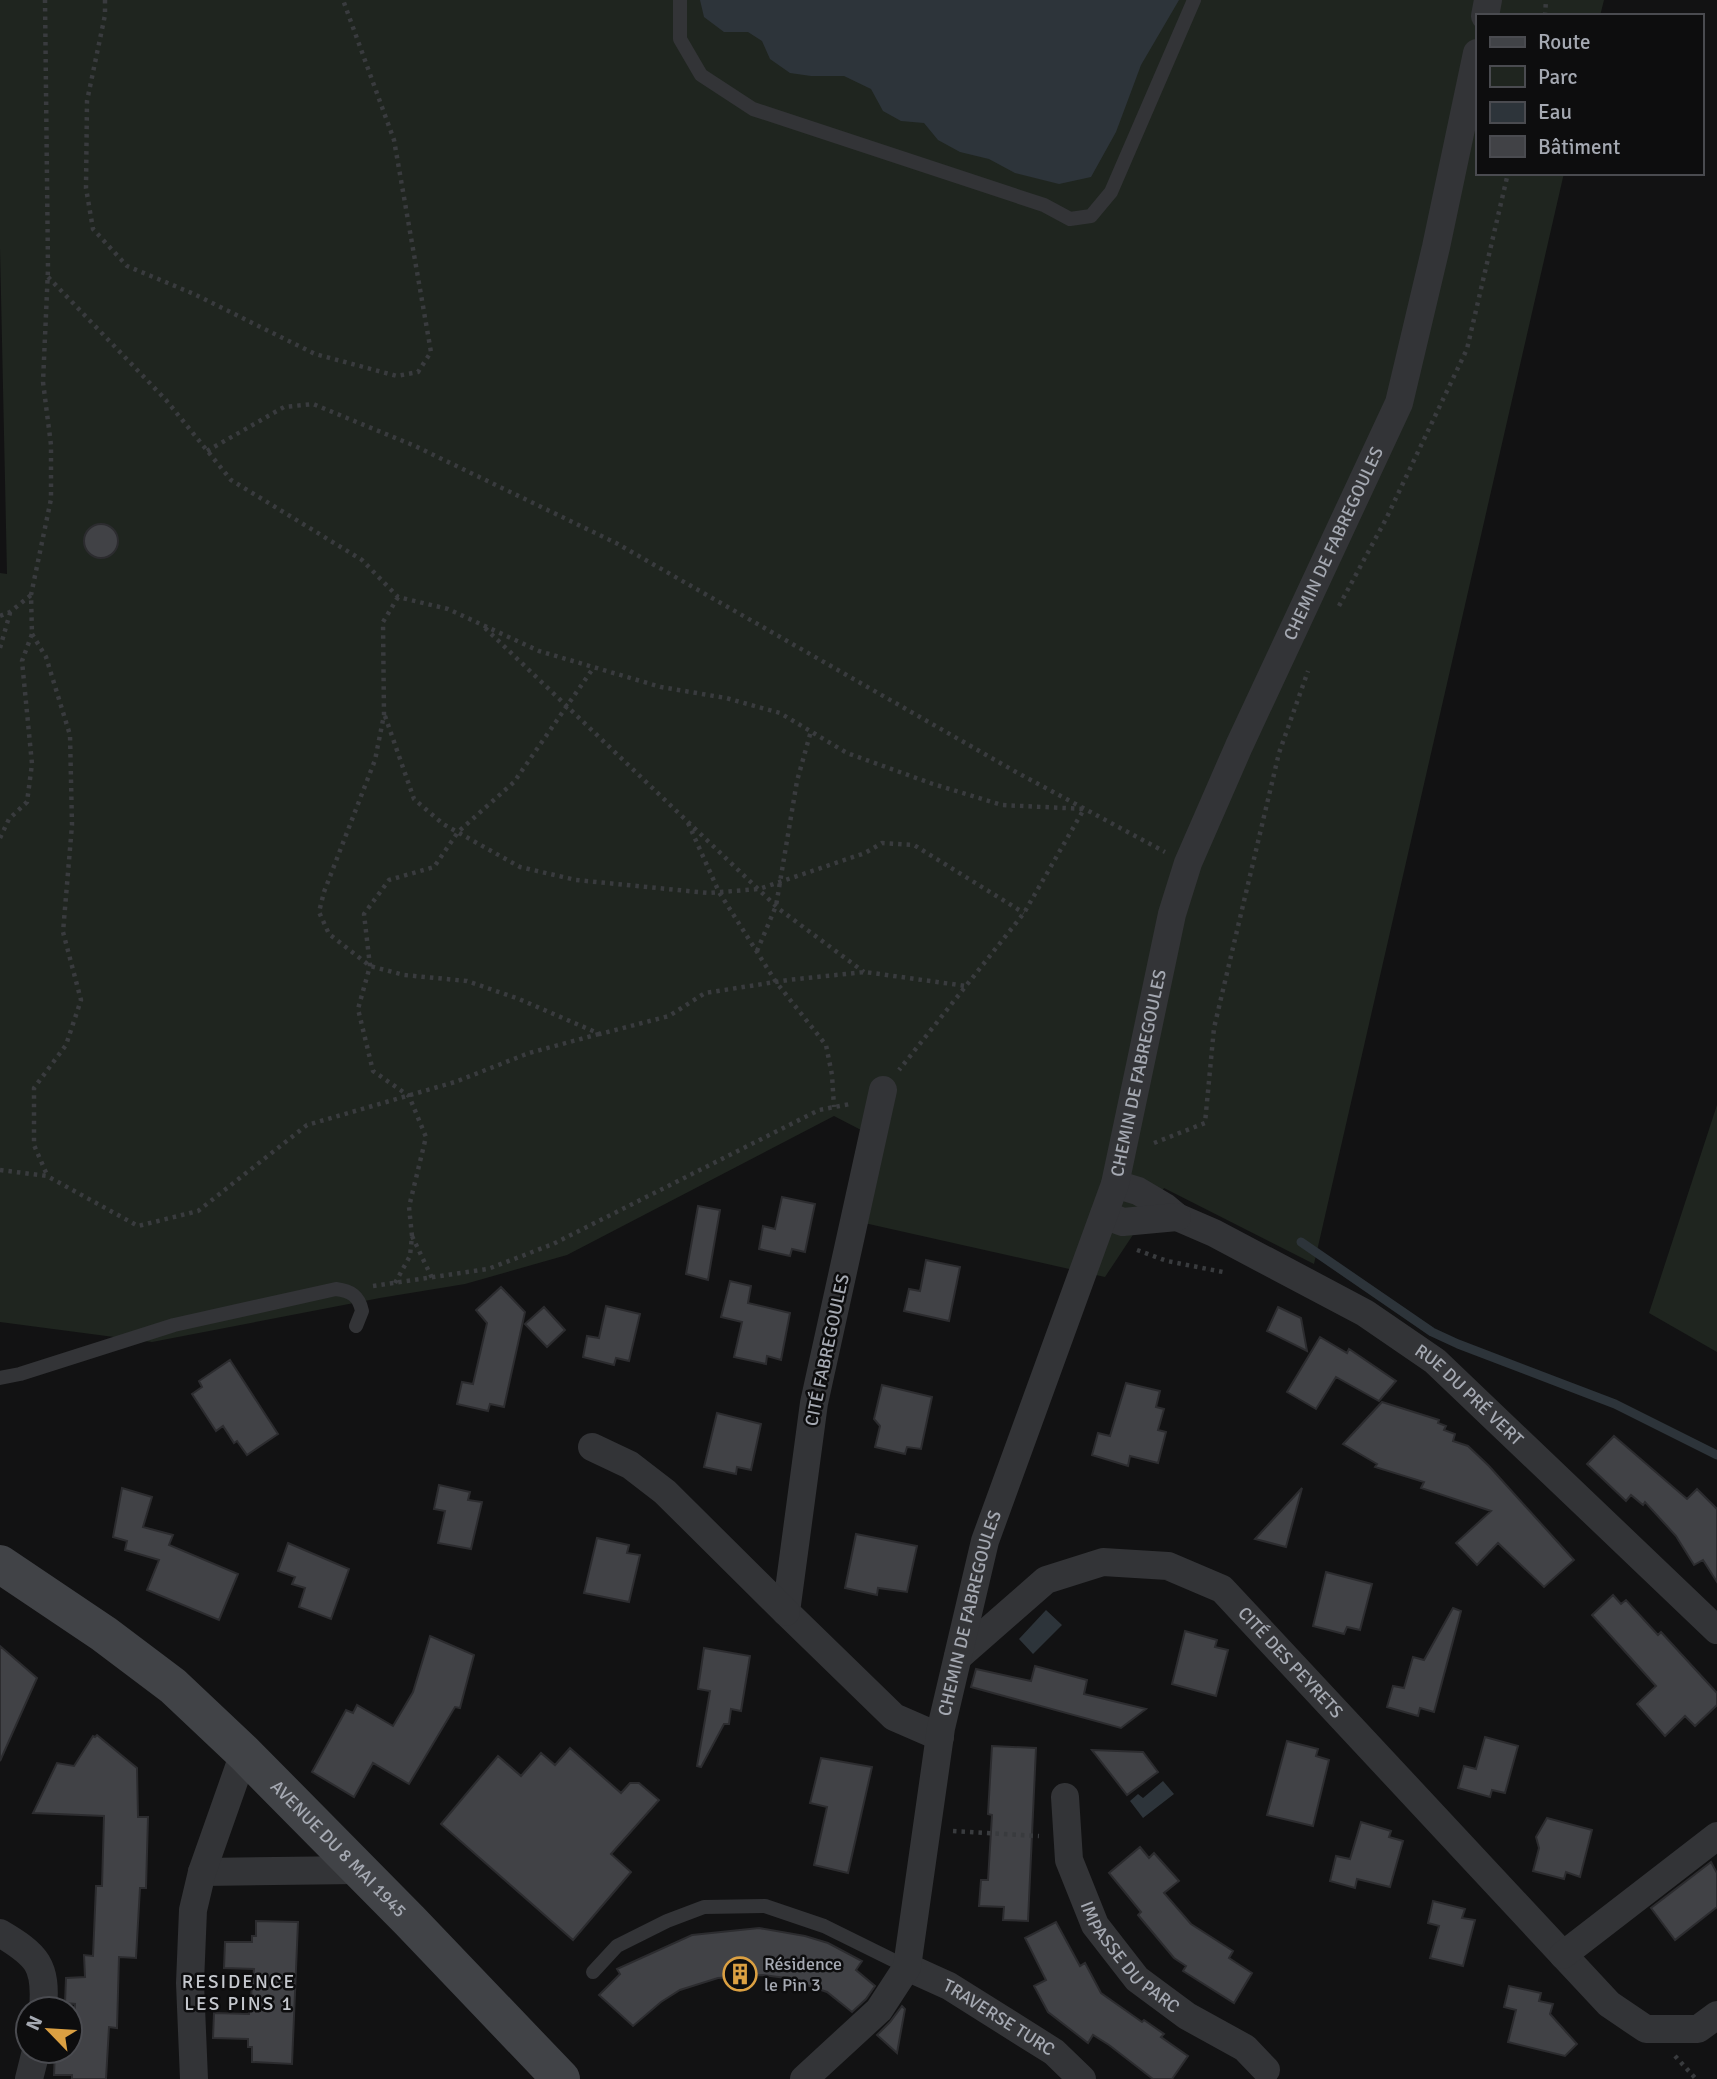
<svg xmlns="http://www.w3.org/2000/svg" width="1717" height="2079" font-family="Signika,sans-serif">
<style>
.green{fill:#1f251f}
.water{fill:#2d343a}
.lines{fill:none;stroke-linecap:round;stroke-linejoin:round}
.stream{stroke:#2d343a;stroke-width:9}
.building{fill:#414246;stroke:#2c2c2f;stroke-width:2}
.path{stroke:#393b3e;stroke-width:4.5;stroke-dasharray:3.5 5;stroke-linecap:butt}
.service{stroke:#333437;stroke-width:14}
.minor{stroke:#333437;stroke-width:28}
.secondary{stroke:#414347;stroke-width:38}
.labels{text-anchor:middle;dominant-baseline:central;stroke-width:5;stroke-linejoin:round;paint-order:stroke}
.street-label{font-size:18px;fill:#a5a9b2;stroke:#0d0d0e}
.poi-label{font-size:18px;fill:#a5a9b2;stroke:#0d0d0e;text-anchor:start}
.neighbourhood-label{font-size:19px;letter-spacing:2px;fill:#c5c8ce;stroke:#0d0d0e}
</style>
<rect width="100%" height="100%" fill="#121213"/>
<path class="green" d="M0,0H1604L1600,16H1477V173H1564L1314,1264L1164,1188L1105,1277L842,1218L861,1130L834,1116L567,1255L465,1284L380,1298L152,1342L0,1322V573L7,574L0,248Z
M1717,1105V1352L1649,1313Z"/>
<path class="water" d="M700,0H1179L1141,65L1116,132L1091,177L1059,184L1015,173L989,159L960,152L938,140L924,123L901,121L883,111L871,89L844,76H811L790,73L770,59L762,41L748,32H724L704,17Z
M1046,1610L1062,1625L1033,1654L1019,1639Z
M1163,1781L1174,1794L1143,1818L1130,1801L1138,1794L1143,1798Z"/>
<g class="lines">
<path class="stream" d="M1301,1242L1432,1332L1458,1344L1615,1404L1717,1455"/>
</g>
<path class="building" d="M84 541a17 17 0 1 1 34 0a17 17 0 1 1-34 0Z
M782,1197L815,1204L805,1252L792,1249L790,1256L759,1249L763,1226L775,1229Z
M698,1206L720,1210L708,1280L686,1274Z
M926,1260L960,1267L949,1321L904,1311L909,1289L920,1291Z
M730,1281L751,1286L748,1303L790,1313L781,1360L767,1356L766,1364L734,1357L742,1322L721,1317Z
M501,1287L525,1312L504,1407L490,1404L488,1411L457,1404L462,1382L473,1384L487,1323L476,1310Z
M606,1306L640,1314L629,1361L616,1358L614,1365L583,1357L587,1336L599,1338Z
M544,1307L565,1330L547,1347L525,1324Z
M1278,1307L1301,1318L1307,1351L1267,1331Z
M1320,1337L1347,1353L1349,1349L1396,1381L1379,1401L1336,1377L1316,1409L1287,1392Z
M230,1360L278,1434L247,1455L237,1441L234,1443L223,1426L216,1431L192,1394L202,1387L199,1381Z
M1126,1383L1160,1391L1156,1407L1164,1409L1158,1430L1166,1432L1158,1463L1130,1456L1128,1466L1092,1455L1098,1433L1110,1436Z
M882,1385L932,1397L921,1449L907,1447L905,1454L875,1447L880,1426L874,1419Z
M1382,1402L1439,1420L1438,1423L1446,1426L1444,1430L1455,1434L1453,1441L1468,1446L1489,1466L1574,1560L1544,1587L1498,1543L1477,1565L1456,1543L1491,1511L1421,1488L1424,1482L1375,1467L1377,1464L1343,1444Z
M717,1413L761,1424L751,1470L737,1467L736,1474L704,1467Z
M1614,1436L1687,1499L1697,1489L1717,1509V1582L1703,1560L1694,1565L1676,1536L1645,1502L1643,1505L1631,1495L1626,1501L1587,1464Z
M439,1485L470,1492L468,1500L482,1502L471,1549L438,1543L445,1511L434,1509Z
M122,1488L152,1497L143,1527L173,1535L169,1545L238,1574L219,1620L147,1590L159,1560L125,1550L127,1541L113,1537Z
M1302,1488L1286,1547L1255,1539Z
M856,1534L917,1546L907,1592L878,1588L877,1595L845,1588Z
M597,1538L629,1545L627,1553L640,1555L629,1602L584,1593Z
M288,1543L349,1569L331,1619L299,1607L305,1588L292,1584L295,1577L278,1571Z
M1326,1572L1372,1584L1360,1630L1347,1627L1344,1634L1313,1626Z
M1613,1595L1621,1604L1626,1600L1658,1635L1661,1632L1717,1693V1705L1695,1726L1685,1716L1665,1736L1637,1704L1656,1686L1592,1615Z
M1453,1608L1461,1611L1434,1712L1420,1708L1418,1716L1387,1707L1393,1686L1404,1688L1413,1657L1424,1660Z
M1185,1631L1217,1640L1215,1647L1228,1650L1216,1696L1172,1684Z
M430,1636L474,1655L460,1708L455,1707L409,1784L373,1763L354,1797L312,1772L346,1710L353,1713L357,1705L393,1726L413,1692Z
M0,1646L37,1678L0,1761Z
M704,1648L750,1656L741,1711L731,1709L729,1724H724L701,1767L697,1766L710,1691L698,1689Z
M1035,1666L1087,1680L1084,1694L1146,1709L1121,1728L971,1687L976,1669L1031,1681Z
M97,1735L137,1768L138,1817H148L146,1888H140L136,1958L119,1957L117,2028L109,2027L106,2079H72V2075H54L55,2051L73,2049L75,2004L65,2003L66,1978L85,1977L84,1955L93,1956L96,1886H102L104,1816L33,1813L57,1763L74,1766L93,1736L95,1737Z
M1485,1737L1518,1746L1505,1793L1492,1790L1490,1797L1458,1788L1464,1766L1476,1769Z
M1287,1741L1318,1749L1316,1756L1329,1760L1313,1826L1267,1815Z
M992,1746L1036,1748L1028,1921L1003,1920L1004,1907L979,1906L981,1880H988L992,1815L988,1814Z
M570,1748L621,1793L630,1783H639L659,1800L611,1854L631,1872L573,1940L441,1824L498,1756L521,1776L541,1753L555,1765Z
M1092,1750L1143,1752L1158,1772L1127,1795Z
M821,1758L872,1767L848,1873L814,1865L827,1807L810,1803Z
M1547,1818L1592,1830L1580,1877L1566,1872L1564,1879L1533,1871L1539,1848L1536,1837Z
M1361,1822L1391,1831L1389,1837L1403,1841L1390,1887L1357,1879L1355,1888L1330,1881L1336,1856L1350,1859Z
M1140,1847L1149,1858L1154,1853L1179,1881L1164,1893L1191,1924L1233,1951L1229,1958L1252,1973L1234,2003L1183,1971L1186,1966L1174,1958L1138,1915L1141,1912L1109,1873Z
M1711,1862L1717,1873V1907L1675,1940L1651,1908Z
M1433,1901L1465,1909L1462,1918L1475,1920L1463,1966L1430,1958L1439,1926L1428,1923Z
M256,1921L298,1922L292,2064L252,2062V2047H248V2039L213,2038L214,2013L249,2014L254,1969L224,1968L225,1942H252V1936H256Z
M1056,1922L1080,1966L1085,1963L1101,1993L1142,2022L1144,2020L1164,2034L1161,2037L1188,2056L1172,2079H1153L1109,2045L1093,2035L1088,2043L1048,2012L1034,1986L1046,1980L1025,1938Z
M759,1928L805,1936L828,1943L862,1961L856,1970L875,1986L866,1999L852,2012L827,1992L786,1978L763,1975L718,1978L680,1990L661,2002L633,2026L599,1995L620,1974L617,1969L692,1935Z
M1509,1986L1541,1993L1539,2001L1553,2004L1550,2014L1577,2044L1565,2056L1508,2042L1516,2010L1504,2007Z
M902,2006L905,2009L897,2053L877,2035L890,2022Z"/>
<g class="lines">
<path class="path" d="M105,0V15L87,101L86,188L93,229L127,266L194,294L315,354L397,376L418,372L431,352L394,140L343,0
M1545,16L1546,0
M48,277L166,400L231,480L362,560L398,597L448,609L539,651L661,687L726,698L780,713L847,753L933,784L1002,805L1084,809L1024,913L899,1070
M207,451L284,407L313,404L415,446L616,543L1016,772L1165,852
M398,597L383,622L384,715L375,760L324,892L319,912L329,934L370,966L404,975L467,981L519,999L600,1034L669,1016L705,993L788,980L865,972L966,986
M1339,606L1386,519L1467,349L1508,173
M0,616L10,612L31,595
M485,628L779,909L864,972
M32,634L46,657L70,735L72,825L63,932L81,1000L66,1045L34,1088V1145L47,1175
M0,648L10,613
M385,716L414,799L443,824L520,867L576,880L708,893L759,889L865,853L882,843L914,845L1024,913
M688,823L719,892L776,982L826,1045L832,1075L834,1107
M0,838L9,819L27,802L32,764L22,661L32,634L31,595L51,499V445L43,382L48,269L45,0
M757,951L776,906L797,781L811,731
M1154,1143L1205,1123L1214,1028L1279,753L1308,671
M0,1170L47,1176L138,1226L198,1211L307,1125L455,1082L529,1053L599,1034
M412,1236L409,1207L426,1137L409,1096L373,1071L358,1009L370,966L364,914L389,880L434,867L458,832L514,782L594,667
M1137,1250L1167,1261L1223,1272
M395,1283L410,1256L412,1236L432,1278
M373,1286L488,1269L553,1244L819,1110L850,1104
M953,1831L1039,1836
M1675,2056L1696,2079"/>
<path class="service" d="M680,0V39L701,75L753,109L1044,205L1070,219L1091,216L1111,192L1194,0
M0,1378L20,1374L174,1325L336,1289C351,1291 359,1296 362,1311L356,1326
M593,1972L617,1946L667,1921L704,1907L765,1906L824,1926L907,1967"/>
<g class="minor">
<path d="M1485,16L1488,0"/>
<path d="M883,1090L814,1403L786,1612L894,1717L940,1737"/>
<path id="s1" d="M1115,1184L1138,1191L1165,1207L1177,1217L1214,1233L1365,1313L1435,1361L1717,1630"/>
<path d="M1104,1215L1123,1222L1177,1217"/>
<path d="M592,1447L630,1465L665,1492L786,1612"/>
<path id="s2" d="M958,1657L1046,1580L1103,1562L1168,1566L1222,1589L1609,2004L1646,2029H1698L1717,2015"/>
<path id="s3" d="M1065,1797L1069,1860L1095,1925L1137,1979L1187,2016L1245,2048L1266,2070"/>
<path d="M202,1872L358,1870"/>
<path d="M0,1933C37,1955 47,1965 43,2009"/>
<path d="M1563,1955L1717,1836"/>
<path id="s4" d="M907,1967L949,1986L1054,2052L1082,2079"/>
<path d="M29,2079L36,2051"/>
<path d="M194,2079L190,1983L193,1910L202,1872L244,1753"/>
<path id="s5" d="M804,2079L879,2010L907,1967L941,1728L985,1541L1115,1184L1172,914L1188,863L1239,746L1399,403L1436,247L1477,53"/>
</g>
<path class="secondary" id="s6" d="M0,1564L104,1634L173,1686L244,1753L410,1921L561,2079"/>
</g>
<defs>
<symbol id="building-ring" viewBox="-11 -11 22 22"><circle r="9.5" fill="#0d0d0e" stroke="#dba042" stroke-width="1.5"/><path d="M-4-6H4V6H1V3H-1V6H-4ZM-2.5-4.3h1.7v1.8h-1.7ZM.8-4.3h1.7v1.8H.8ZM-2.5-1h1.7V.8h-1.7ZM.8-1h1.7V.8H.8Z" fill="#dba042"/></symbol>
</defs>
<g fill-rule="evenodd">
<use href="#building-ring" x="721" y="1955" width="38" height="38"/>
</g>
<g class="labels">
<g class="street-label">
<text stroke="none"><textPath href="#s5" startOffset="1647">CHEMIN DE FABREGOULES</textPath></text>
<text stroke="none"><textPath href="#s5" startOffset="1080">CHEMIN DE FABREGOULES</textPath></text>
<text transform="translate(827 1350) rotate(-78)">CITÉ FABREGOULES</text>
<text stroke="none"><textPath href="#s1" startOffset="415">RUE DU PRÉ VERT</textPath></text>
<text stroke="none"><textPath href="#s5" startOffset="513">CHEMIN DE FABREGOULES</textPath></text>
<text stroke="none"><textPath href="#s2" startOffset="401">CITÉ DES PEYRETS</textPath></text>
<text stroke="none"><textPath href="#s6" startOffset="444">AVENUE DU 8 MAI 1945</textPath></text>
<text stroke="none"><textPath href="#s3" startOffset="180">IMPASSE DU PARC</textPath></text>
<text stroke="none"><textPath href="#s4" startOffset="105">TRAVERSE TURC</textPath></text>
</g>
<g class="poi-label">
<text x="764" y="1964">Résidence<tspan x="764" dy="21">le Pin 3</tspan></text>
</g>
<g class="neighbourhood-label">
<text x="239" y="1982">RESIDENCE<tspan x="239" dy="22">LES PINS 1</tspan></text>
</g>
</g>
<rect x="1476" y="14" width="228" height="161" fill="#0d0d0e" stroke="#4a4b50" stroke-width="2"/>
<rect x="1490" y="37" width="35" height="10" fill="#414347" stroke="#4a4b50" stroke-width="2"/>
<text x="1538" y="49" font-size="21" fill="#a5a9b2">Route</text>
<rect x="1490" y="66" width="35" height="21" fill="#1f251f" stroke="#4a4b50" stroke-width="2"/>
<text x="1538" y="84" font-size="21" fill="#a5a9b2">Parc</text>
<rect x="1490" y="102" width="35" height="21" fill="#2d343a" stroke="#4a4b50" stroke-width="2"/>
<text x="1538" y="119" font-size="21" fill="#a5a9b2">Eau</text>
<rect x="1490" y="136" width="35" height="21" fill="#414246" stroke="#4a4b50" stroke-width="2"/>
<text x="1538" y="154" font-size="21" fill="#a5a9b2">Bâtiment</text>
<g transform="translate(49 2030) rotate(295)"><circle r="33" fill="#0d0d0e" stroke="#4a4b50" stroke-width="2"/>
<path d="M0-5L12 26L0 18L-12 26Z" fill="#dba042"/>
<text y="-10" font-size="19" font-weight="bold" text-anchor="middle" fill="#a5a9b2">N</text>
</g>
</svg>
